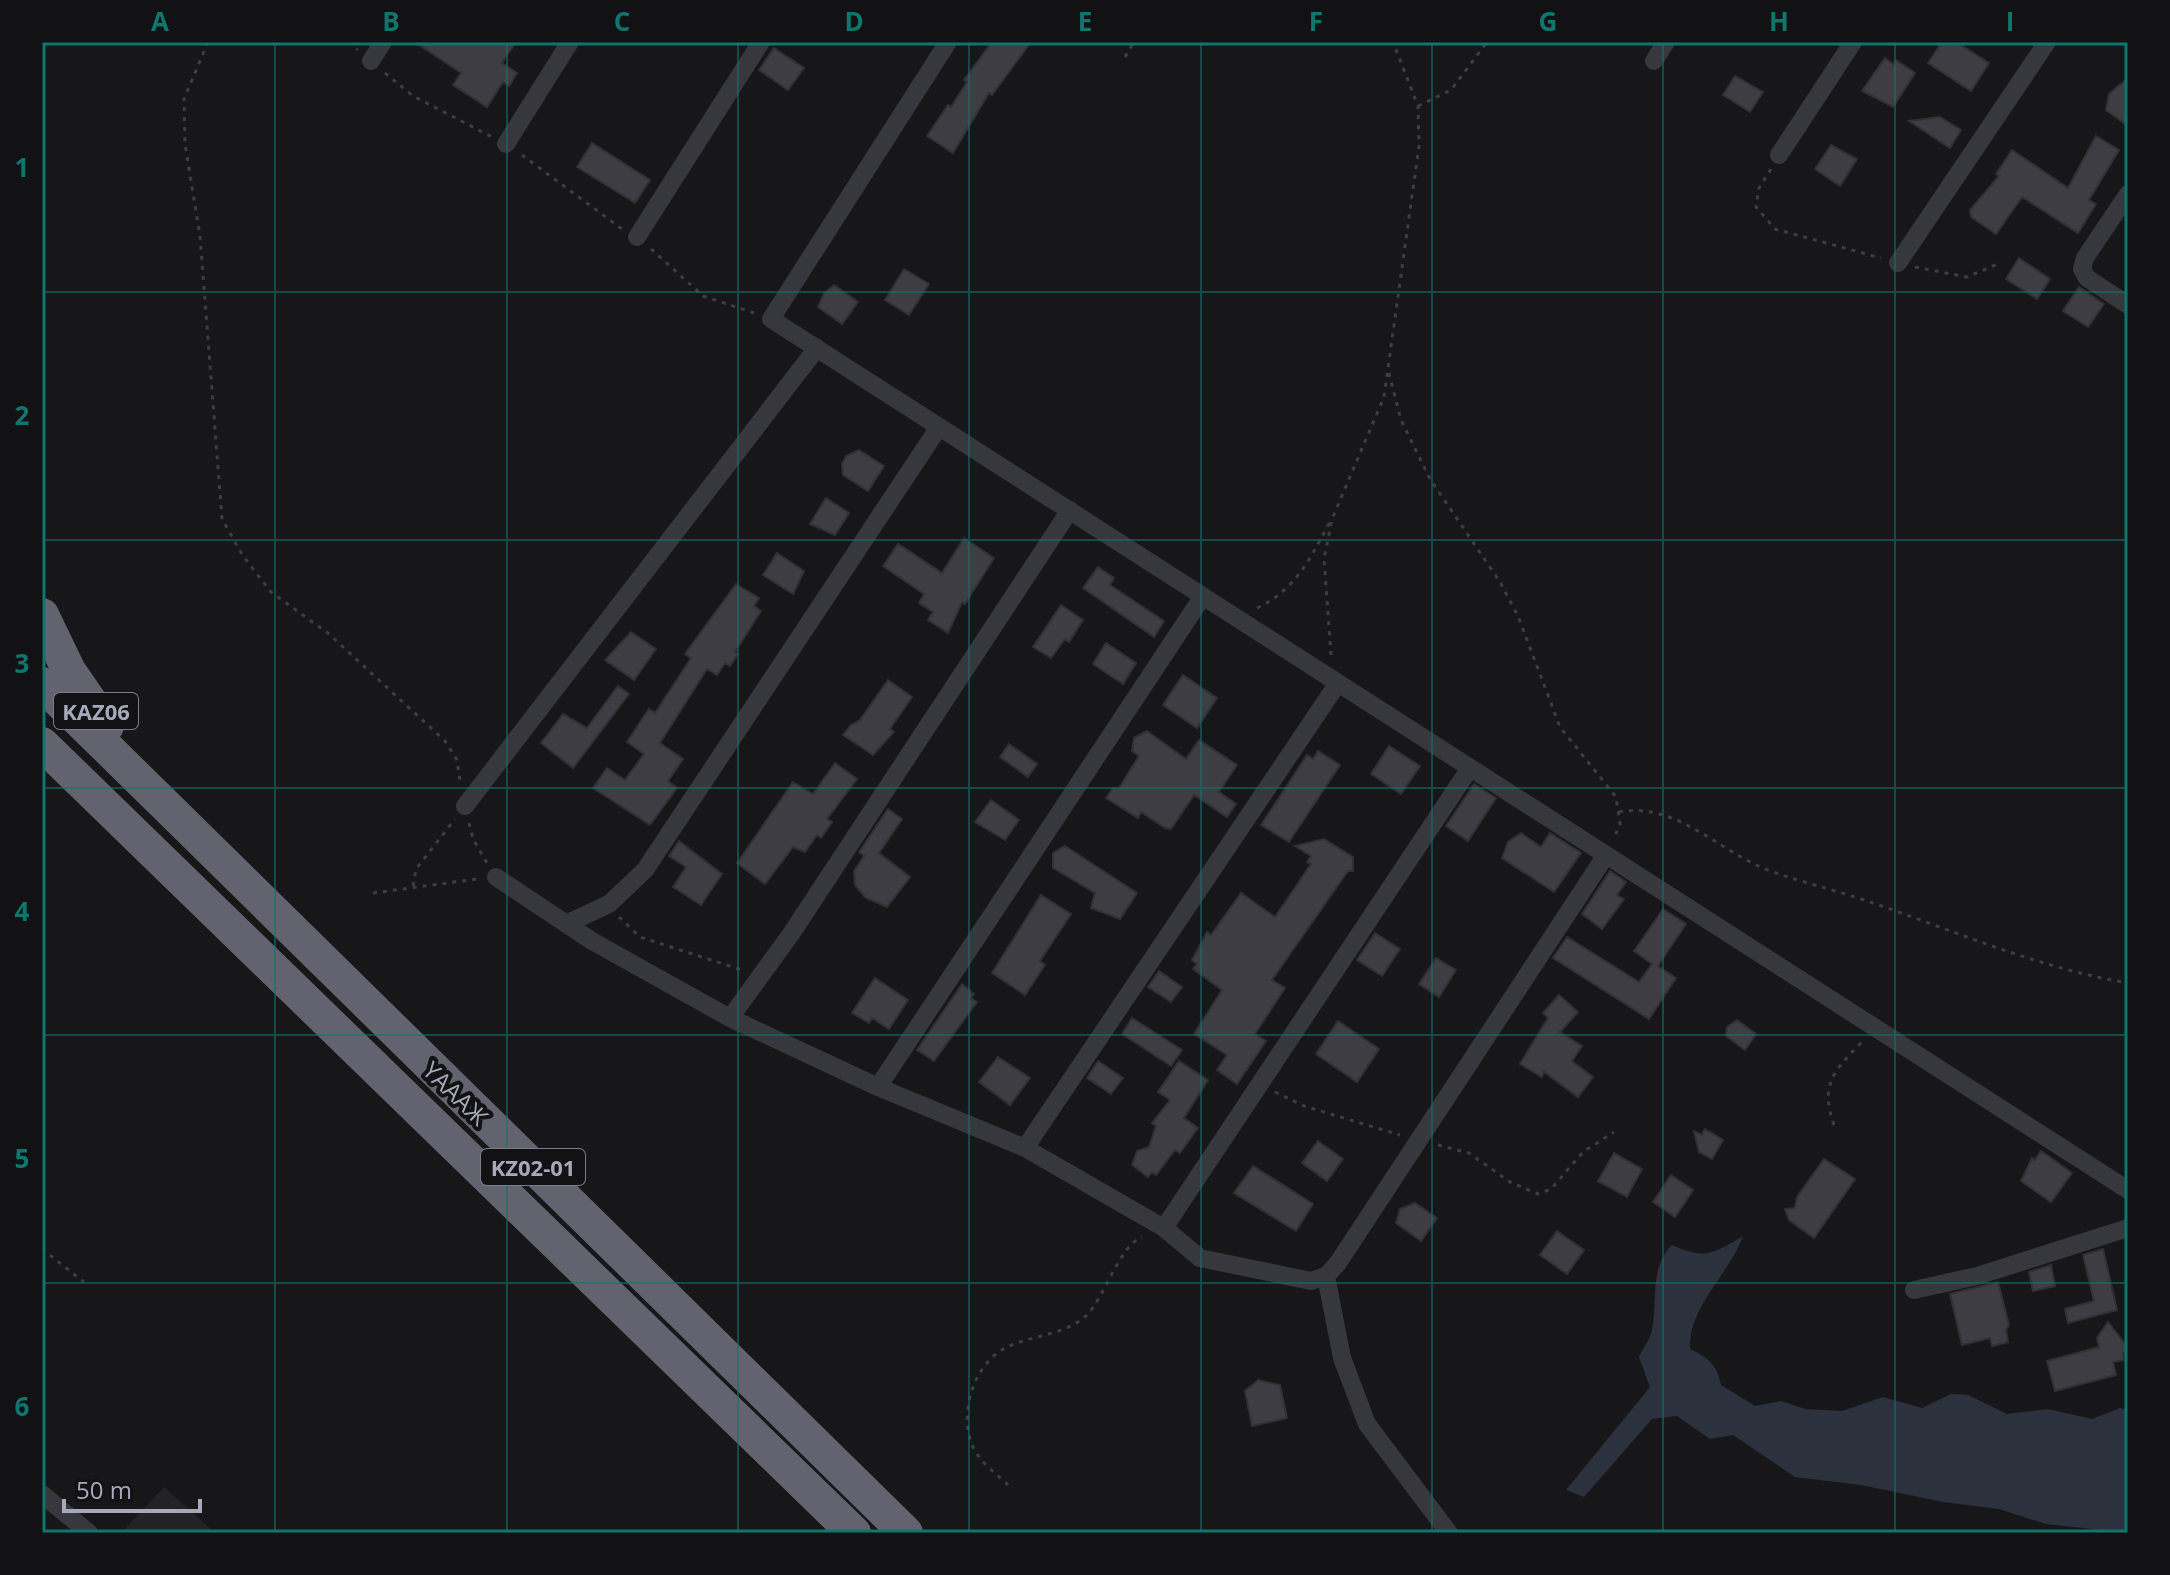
<svg xmlns="http://www.w3.org/2000/svg" width="2170" height="1575" font-family="'Open Sans',sans-serif">
<style>
.built{fill:#232226}
.water{fill:#2b323e}
.building{fill:#3e3d44;stroke:#313035;stroke-width:2}
.lines{fill:none;stroke-linecap:round;stroke-linejoin:round}
.path{stroke:#3d3e45;stroke-width:3;stroke-dasharray:4 6;stroke-linecap:butt}
.minor{stroke:#37373e;stroke-width:18}
.motorway{stroke:#636370;stroke-width:34}
.grid{fill:none;stroke:#0f766e;stroke-width:2;stroke-opacity:0.55}
.labels{text-anchor:middle;dominant-baseline:central;stroke-width:8;stroke-linejoin:round;paint-order:stroke}
.shield{fill:#121214;stroke:#7a7c88;stroke-width:2}
.shield-label{font-size:22px;font-weight:bold;fill:#a7a9ba}
.street-label{font-size:24px;fill:#a7a9ba;stroke:#121214}
.neatline{fill:none;stroke:#0f766e;stroke-width:3}
.grid-label{font-size:26px;text-anchor:middle;font-weight:bold;fill:#0f766e}
</style>
<rect width="100%" height="100%" fill="#171719"/>
<path class="built" d="M164,1487L215,1533H121Z"/>
<path class="water" d="M1743,1236C1729,1275 1688,1307 1690,1349C1709,1358 1717,1365 1721,1385L1755,1406L1781,1401L1805,1409L1842,1411L1883,1397L1922,1408L1951,1394L1968,1395L2007,1414L2048,1409L2092,1419L2120,1408L2128,1410V1533L2046,1524L1999,1509L1943,1502L1861,1485L1795,1477L1733,1435L1710,1439L1677,1416L1652,1419L1584,1497L1566,1490L1650,1387L1639,1357C1643,1348 1651,1338 1652,1329C1658,1299 1649,1268 1672,1245C1705,1260 1713,1254 1743,1236Z"/>
<path class="building" d="M415,42H516L502,63L517,73L509,86L503,82L487,107L453,85L461,73Z
M992,42H1031L992,95L989,93L953,153L927,136L948,105L951,107L967,82L964,80Z
M1942,42H1956L1989,63L1971,91L1928,63Z
M774,48L804,68L788,90L759,70Z
M1885,58L1893,64L1896,60L1915,73L1893,107L1862,91Z
M1735,76L1763,92L1750,112L1723,95Z
M2128,78V126L2106,110L2109,94Z
M1940,117L1961,130L1950,148L1909,121Z
M2096,136L2119,150L2089,200L2096,204L2078,233L2022,197L1996,234L1971,217L1970,210L1999,176L1996,174L2012,150L2068,188Z
M592,143L650,180L635,203L577,167Z
M1831,145L1857,159L1840,186L1815,169Z
M2019,258L2050,279L2037,299L2006,279Z
M904,269L929,284L909,315L885,300Z
M834,285L858,302L842,324L818,307L824,293Z
M2079,287L2104,304L2088,327L2063,311Z
M859,450L884,466L868,491L843,475L842,464L846,456Z
M826,498L849,513L835,535L810,524Z
M964,538L994,558L965,604L962,602L948,633L928,620L933,612L919,603L924,594L883,566L898,544L942,573Z
M777,553L804,571L793,594L763,575Z
M1098,567L1114,578L1110,585L1164,621L1154,637L1083,588Z
M736,584L759,598L754,606L761,611L735,652L738,654L730,666L725,663L717,675L707,669L660,743L683,759L668,781L677,788L650,825L593,788L607,768L625,780L644,754L627,742L649,709L655,713L691,658L685,654Z
M1061,605L1083,620L1069,642L1065,639L1051,658L1033,647Z
M631,632L656,649L634,680L605,660Z
M1106,643L1136,663L1123,684L1093,664Z
M1183,675L1217,698L1197,728L1163,705Z
M888,680L912,697L890,729L894,732L873,755L843,735L851,725L860,720Z
M618,686L629,694L573,768L541,743L563,714L587,728Z
M1147,731L1186,759L1199,740L1237,765L1219,792L1236,804L1227,817L1194,795L1171,829L1165,828L1141,812L1138,818L1106,798L1113,788H1119L1139,756L1132,751L1134,738Z
M1009,744L1037,764L1028,777L1000,757Z
M1389,746L1420,766L1401,794L1371,774Z
M1318,751L1340,765L1289,842L1261,825L1307,755L1313,759Z
M835,763L857,779L827,819L832,822L821,838L817,835L805,852L793,847L765,884L737,863L793,782L813,794Z
M1474,784L1496,798L1468,841L1446,826Z
M991,800L1019,820L1005,840L975,822Z
M888,809L902,819L879,853L910,877L887,907L866,898L855,885L854,871L864,856L859,852Z
M1521,833L1541,847L1550,833L1581,853L1554,892L1502,858L1508,842Z
M1324,839L1353,857V871H1348L1272,980L1285,988L1255,1034L1266,1041L1237,1084L1217,1070L1227,1055L1194,1034L1222,990L1193,969L1197,964L1192,960L1207,932L1211,935L1241,893L1275,917L1311,864L1307,862L1311,856L1295,846Z
M679,841L722,874L701,905L673,887L686,867L669,856Z
M1065,846L1137,893L1120,919L1091,908L1095,893L1053,868V853Z
M1610,871L1626,882L1617,895L1624,899L1602,929L1582,914Z
M1041,895L1071,914L1040,961L1045,965L1025,995L992,973Z
M1663,909L1686,924L1658,966L1676,978L1649,1019L1553,958L1567,937L1639,982L1652,964L1634,951Z
M1375,933L1400,949L1382,976L1357,960Z
M1436,958L1456,970L1439,997L1419,984Z
M1159,971L1182,987L1171,1002L1148,987Z
M875,978L908,1000L889,1029L872,1018L869,1023L852,1013Z
M962,984L974,994L971,998L977,1002L934,1061L917,1050Z
M1559,995L1578,1012L1560,1032L1582,1046L1572,1061L1593,1077L1578,1097L1544,1072L1542,1077L1520,1064L1548,1018L1543,1013Z
M1132,1018L1182,1050L1171,1066L1122,1034Z
M1737,1020L1756,1034L1745,1050L1726,1036L1727,1027Z
M1338,1021L1379,1049L1357,1082L1316,1054Z
M998,1057L1030,1078L1010,1105L979,1082Z
M1098,1061L1123,1078L1111,1094L1087,1078Z
M1179,1061L1208,1080L1184,1118L1198,1128L1180,1153L1175,1150L1156,1175L1152,1172L1148,1177L1132,1165L1137,1151L1149,1147L1156,1126L1152,1123L1170,1100L1158,1092Z
M1705,1129L1723,1140L1712,1159L1699,1152L1694,1131L1702,1135Z
M1318,1141L1343,1159L1327,1181L1302,1163Z
M2041,1151L2072,1173L2051,1202L2021,1181L2032,1158L2035,1160Z
M1614,1153L1642,1169L1627,1197L1598,1181Z
M1824,1159L1855,1179L1814,1238L1789,1220L1785,1209L1795,1208L1797,1197Z
M1253,1166L1313,1204L1296,1231L1234,1193Z
M1671,1175L1693,1190L1675,1217L1653,1202Z
M1415,1203L1437,1218L1421,1241L1396,1223L1400,1209Z
M1557,1231L1584,1250L1567,1274L1540,1255Z
M2103,1249L2117,1310L2068,1323L2065,1309L2094,1301L2083,1255Z
M2051,1265L2055,1286L2033,1291L2029,1272Z
M1998,1282L2009,1325L2006,1330L2008,1342L1992,1346L1990,1338L1962,1345L1950,1294Z
M2108,1322L2125,1344L2126,1352L2123,1353L2124,1360L2113,1362L2116,1375L2055,1391L2047,1361L2099,1347L2097,1338Z
M1258,1380L1280,1385L1287,1418L1252,1426L1245,1391Z"/>
<g class="lines">
<path class="path" d="M208,42L184,99L185,144L200,236L222,519L243,556L271,592L329,634L445,741L457,760L460,780
M349,42L358,50
M1125,57L1134,42
M385,73L413,96L492,137
M1418,106L1451,90L1487,42
M522,155L622,229
M1771,169L1759,188L1756,207L1775,229L1881,258
M651,249L703,296L754,313
M1915,267L1967,277L2000,263
M1389,373L1401,420L1430,479L1500,582L1518,616L1560,727L1616,797L1620,824L1614,838
M1257,608C1296,590 1310,558 1330,522
M1331,655L1324,559L1332,519L1384,397L1419,146L1418,106L1393,42
M1619,812C1677,801 1721,854 1773,872C1804,883 1836,890 1867,901C1953,930 2037,968 2128,983
M469,823L473,839L487,863
M413,886L416,869L455,819
M373,893L477,879
M619,917L640,937L742,970
M1275,1092L1304,1106L1400,1135
M1834,1125C1820,1085 1833,1071 1862,1042
M1438,1145L1469,1153L1510,1182L1538,1194L1551,1189L1583,1152L1614,1132
M42,1249L84,1282
M1008,1485C998,1475 980,1462 974,1449C959,1419 970,1375 996,1354C1019,1335 1062,1338 1086,1316C1105,1297 1119,1246 1142,1237"/>
<path class="minor" d="M948,42L771,319L2128,1190
M371,61L383,42
M1654,61L1666,42
M506,144L570,42
M1779,155L1853,42
M2128,194L2085,258L2082,269L2087,278L2128,305
M637,237L761,42
M1898,263L2047,42
M465,806L817,348
M496,877L592,941L730,1018L878,1087L1025,1148L1164,1228L1200,1258L1311,1281L1326,1276L1338,1263L1606,855
M566,924L609,904L645,870L939,427
M730,1018L791,934L1070,510
M878,1087L1203,596
M1025,1148L1338,683
M1164,1228L1470,768
M1326,1276L1342,1358L1367,1424L1449,1533
M1914,1290L1977,1276L2128,1228
M42,1494L89,1533"/>
<path class="motorway" d="M42,615L69,671L107,726
M42,684L906,1533
M42,744L854,1533"/>
</g>
<path class="grid" d="M275,42V1533M507,42V1533M738,42V1533M969,42V1533M1201,42V1533M1432,42V1533M1663,42V1533M1895,42V1533M42,292H2128M42,540H2128M42,788H2128M42,1035H2128M42,1283H2128"/>
<g class="labels">
<g class="shield">
<rect x="54" y="693" width="84" height="36" rx="6"/>
<rect x="481" y="1149" width="104" height="36" rx="6"/>
</g>
<g class="shield-label">
<text x="96" y="711">KАZ06</text>
<text x="533" y="1167">KZ02-01</text>
</g>
<g class="street-label">
<text transform="translate(456 1093) rotate(44)">ҮАААЖ</text>
</g>
</g>
<rect width="2170" height="1575" fill="none" stroke="#121214" stroke-width="88"/>
<path d="M64 1499v12h136v-12" fill="none" stroke="#a7a9ba" stroke-width="4"/>
<text x="76" y="1499" font-size="24" fill="#a7a9ba" stroke="#121214" stroke-width="6" paint-order="stroke">50 m</text>
<rect x="44" y="44" width="2082" height="1487" class="neatline"/>
<g class="grid-label">
<text x="160" y="31">A</text>
<text x="391" y="31">B</text>
<text x="622" y="31">C</text>
<text x="854" y="31">D</text>
<text x="1085" y="31">E</text>
<text x="1316" y="31">F</text>
<text x="1548" y="31">G</text>
<text x="1779" y="31">H</text>
<text x="2010" y="31">I</text>
<text x="22" y="177">1</text>
<text x="22" y="425">2</text>
<text x="22" y="673">3</text>
<text x="22" y="921">4</text>
<text x="22" y="1168">5</text>
<text x="22" y="1416">6</text>
</g>
</svg>
